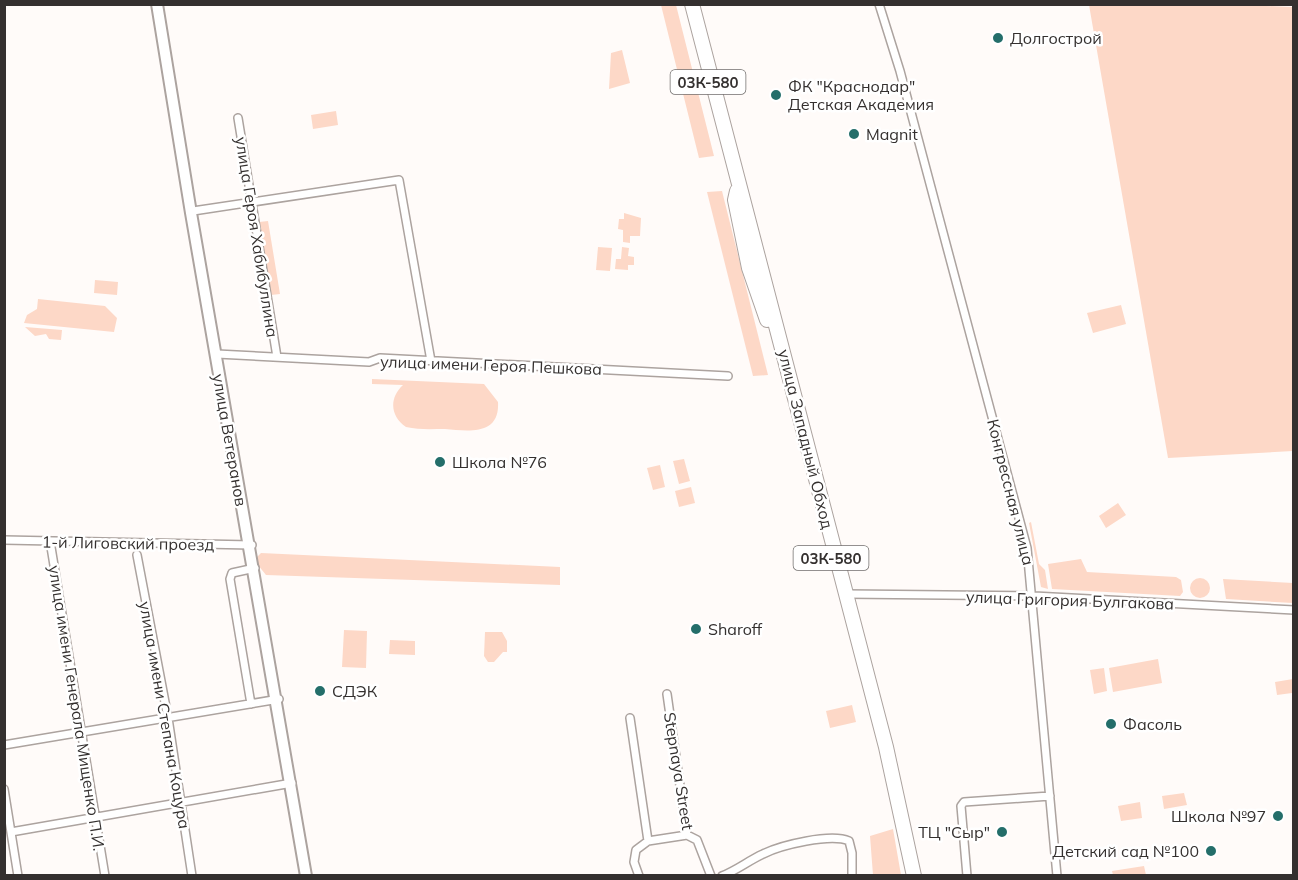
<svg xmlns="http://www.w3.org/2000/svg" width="1298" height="880" font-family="Mulish,sans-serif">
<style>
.green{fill:#fdd8c7}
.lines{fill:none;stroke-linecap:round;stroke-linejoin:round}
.street-casing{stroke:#aca39f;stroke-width:10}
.secondary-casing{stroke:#aca39f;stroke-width:14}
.highway-casing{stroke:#aca39f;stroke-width:16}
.street{stroke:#fff;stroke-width:7}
.secondary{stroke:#fff;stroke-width:10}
.highway{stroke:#fff;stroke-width:14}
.poi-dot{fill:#246e6a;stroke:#fff;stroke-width:2}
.labels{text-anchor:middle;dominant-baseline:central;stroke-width:5;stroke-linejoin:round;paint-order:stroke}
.shield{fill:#fff;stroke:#716e6d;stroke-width:1.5}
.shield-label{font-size:15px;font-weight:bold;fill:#34302f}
.poi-label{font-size:16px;fill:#34302f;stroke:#fff;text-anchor:start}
.street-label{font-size:16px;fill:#34302f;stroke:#fff}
</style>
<rect width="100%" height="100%" fill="#fffbf9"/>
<path class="green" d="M1218,4L1293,7V451L1168,458L1089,5Z
M661,5H676L714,156L699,158Z
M622,50L630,83L609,89L611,53Z
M336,111L338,125L313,129L311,115Z
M722,191L768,375L753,376L707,192Z
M624,213L641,218L640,236H630V243L623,242V230L618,229L619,219H624Z
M268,221L280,294L271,295L259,222Z
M598,247L612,248L610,271L596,270Z
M622,247L629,248L628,256L634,257V265H628V270L615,269L616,259H621Z
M95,280L118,282L117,295L94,293Z
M38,299L105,306L117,318L114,332L24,323L27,315L37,309Z
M1121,305L1126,324L1093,333L1087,313Z
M25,327L62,330L61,340L49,339L46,334L35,336Z
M372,379L484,384L498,402C500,436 468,431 445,429C432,429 419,430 406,427C390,416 389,398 403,385L372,384Z
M684,459L690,481L679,484L673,461Z
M660,465L665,487L653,490L647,468Z
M691,487L695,503L679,507L675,491Z
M1118,503L1126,515L1106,528L1099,516Z
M1031,522L1039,564L1045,570L1048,589L1041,587L1029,523Z
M261,553L560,567V585L266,575L254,560Z
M1081,559L1087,572L1176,577L1181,580L1183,592L1180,596L1052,589L1048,564Z
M1190 588a10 10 0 1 1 20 0a10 10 0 1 1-20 0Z
M1223,579L1293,583V603L1226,599Z
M344,630L367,631L366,668L342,667Z
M485,632H502L507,641V652H503L494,662H488L484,656Z
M390,640L415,641V655L389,654Z
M1158,659L1162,683L1113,692L1109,668Z
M1104,668L1107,691L1094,694L1090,670Z
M1293,679V700L1292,693L1277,695L1275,682Z
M852,705L856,722L830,728L826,711Z
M1184,793L1187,805L1164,809L1162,796Z
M1140,802L1142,818L1121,821L1118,806Z
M893,829L901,875H873L870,836Z
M1144,866L1146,875H1113L1112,871Z"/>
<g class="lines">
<defs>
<path id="street" d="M879,4L900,71L1027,548L1057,876
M238,118L277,357
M193,211L399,180L431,361
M217,354L369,362L380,358L728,376
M4,540L252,545
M50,541L105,876
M137,555L168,718L192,876
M846,594L1034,596L1294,610
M667,694L687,835L697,840L711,876
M251,704L230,579L232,573L255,568
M630,718L648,841
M4,745L279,699
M4,789L18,876
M11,832L292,783
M639,876L634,862L636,850L648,841L687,835
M722,876C737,870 748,861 763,854C781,845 831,833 849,841L852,853V876
M967,876L961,806L964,802L1050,796"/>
<path id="secondary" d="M157,4L191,213L306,876"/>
<path id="highway" d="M692,4L886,747L914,876
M737,191L735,200L749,268L767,320"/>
</defs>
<use href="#street" class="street-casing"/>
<use href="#secondary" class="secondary-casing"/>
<use href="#highway" class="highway-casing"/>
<use href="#street" class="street"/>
<use href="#secondary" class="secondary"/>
<use href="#highway" class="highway"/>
</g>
<g class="poi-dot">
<circle cx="998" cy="38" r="6"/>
<circle cx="776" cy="95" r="6"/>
<circle cx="854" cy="134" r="6"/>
<circle cx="440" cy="462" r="6"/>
<circle cx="696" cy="629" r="6"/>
<circle cx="320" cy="691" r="6"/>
<circle cx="1111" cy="724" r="6"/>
<circle cx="1278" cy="816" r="6"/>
<circle cx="1002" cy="832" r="6"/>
<circle cx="1211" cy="851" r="6"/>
</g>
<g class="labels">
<g class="shield">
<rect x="670.5" y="70" width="75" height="24" rx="4.5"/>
<rect x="793.5" y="546" width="75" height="24" rx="4.5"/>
</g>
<g class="shield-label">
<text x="708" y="82">03К-580</text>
<text x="831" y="558">03К-580</text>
</g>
<g class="poi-label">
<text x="1010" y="38">Долгострой</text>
<text x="788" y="86">ФК "Краснодар"<tspan x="788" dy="18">Детская Академия</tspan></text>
<text x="866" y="134">Magnit</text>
<text x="452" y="462">Школа №76</text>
<text x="708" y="629">Sharoff</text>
<text x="332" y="691">СДЭК</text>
<text x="1123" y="724">Фасоль</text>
<text x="1266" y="816" text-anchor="end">Школа №97</text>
<text x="990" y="832" text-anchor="end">ТЦ "Сыр"</text>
<text x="1199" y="851" text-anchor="end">Детский сад №100</text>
</g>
<g class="street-label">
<text transform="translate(257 237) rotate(81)">улица Героя Хабибуллина</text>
<text transform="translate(491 365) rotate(2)">улица имени Героя Пешкова</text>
<text transform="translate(806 439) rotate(76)">улица Западный Обход</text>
<text transform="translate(230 440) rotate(80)">улица Ветеранов</text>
<text transform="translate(1011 492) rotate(76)">Конгрессная улица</text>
<text transform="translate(128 543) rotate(1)">1-й Лиговский проезд</text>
<text transform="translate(1070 600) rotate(2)">улица Григория Булгакова</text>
<text transform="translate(77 708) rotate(81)">улица имени Генерала Мищенко П.И.</text>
<text transform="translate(165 715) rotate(80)">улица имени Степана Коцура</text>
<text transform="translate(679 771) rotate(81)">Stepnaya Street</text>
</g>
</g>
<rect width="1298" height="880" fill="none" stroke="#34302f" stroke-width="12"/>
</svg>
